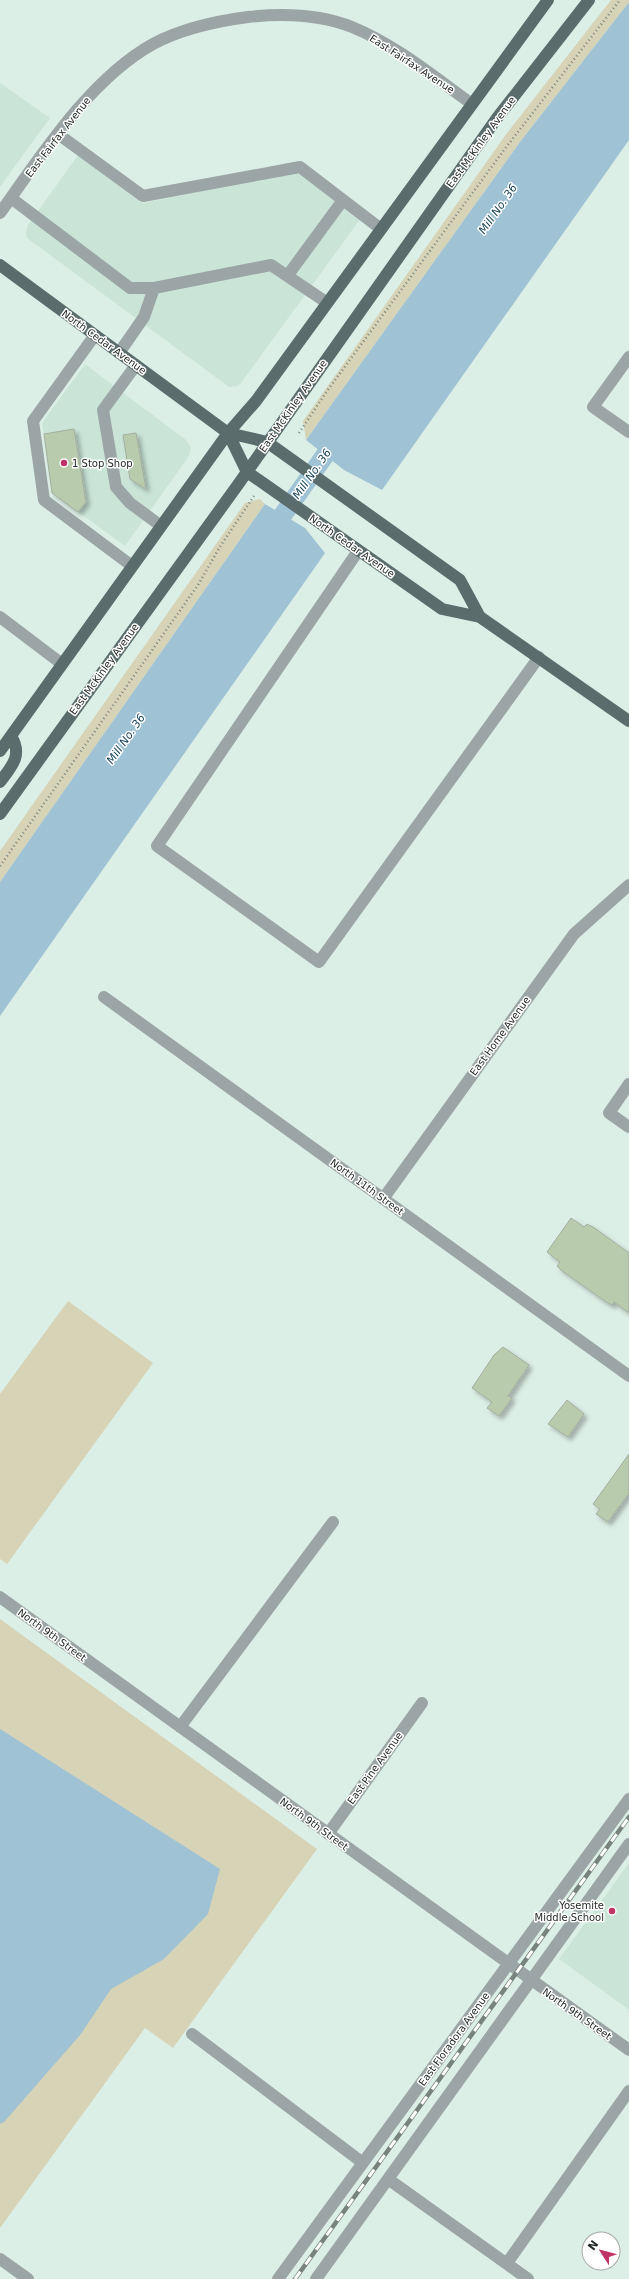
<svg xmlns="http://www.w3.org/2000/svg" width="629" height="2279" font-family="'DejaVu Sans',sans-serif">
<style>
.built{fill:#cae5d8}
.green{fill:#d6d3b6}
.water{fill:#9fc2d5}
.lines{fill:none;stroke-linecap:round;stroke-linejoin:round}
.canal{stroke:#9fc2d5;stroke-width:19}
.building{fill:#b8ccad;stroke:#a4ad9f;filter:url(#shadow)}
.path{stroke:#7b8781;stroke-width:2.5;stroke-dasharray:1 3;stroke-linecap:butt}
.minor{stroke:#9ca5a5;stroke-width:12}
.major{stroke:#5b6c6c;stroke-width:12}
.rail-casing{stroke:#77837d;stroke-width:4.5}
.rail{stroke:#fff;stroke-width:3;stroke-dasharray:9;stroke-linecap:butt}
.poi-dot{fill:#bf3366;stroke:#fff;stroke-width:1.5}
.labels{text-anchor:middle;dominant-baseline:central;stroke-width:3;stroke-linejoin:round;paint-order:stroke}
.street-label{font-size:10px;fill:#232a26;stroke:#fff}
.poi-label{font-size:10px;fill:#232a26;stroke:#fff;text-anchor:start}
.water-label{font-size:11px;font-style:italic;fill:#124156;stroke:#fff}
</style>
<defs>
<filter id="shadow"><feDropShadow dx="3.5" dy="3.5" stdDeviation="2" flood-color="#0004"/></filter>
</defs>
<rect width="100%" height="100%" fill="#dcefe6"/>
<path class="built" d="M0,83L50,118L0,187Z
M78,155L143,203L297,172L361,218L241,383L238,386L229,387L27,238L26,233L28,225Z
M85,364L186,440L191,447L189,456L125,546L52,493L42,423Z
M629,1863V2010L559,1959Z"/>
<path class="green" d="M611,0H629V2L520,142L306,440L303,421L507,133Z
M260,499L265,504L0,882V851L245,503Z
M68,1301L153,1363L7,1564L0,1559V1394Z
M0,1619L317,1849L173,2048L145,2028L0,2228Z"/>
<path class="water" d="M629,2V140L382,490L344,470L306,440L520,142Z
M265,504L305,528L325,553L0,1016V882Z
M0,1729L220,1869L208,1914L164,1959L111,1989L80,2035L4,2122L0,2124Z"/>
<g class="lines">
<path class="canal" d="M268,536L340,434"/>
</g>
<path class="building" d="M74,429L86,502L78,512L52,493L44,434Z
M136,433L146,489L130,479L123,435Z
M571,1218L584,1227L587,1224L593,1227L629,1253V1313L614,1302L612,1305L606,1302L561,1270L557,1266L560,1262L547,1252Z
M503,1347L529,1365L508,1396L512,1398L499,1416L487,1408L492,1402L472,1388L494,1355Z
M567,1400L584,1414L568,1437L548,1424Z
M629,1454V1493L608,1522L596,1514L600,1509L593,1504Z"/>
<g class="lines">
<path class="path" d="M299,433L327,391L504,150L620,0
M0,866L198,585L221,545L254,496"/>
<path class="minor" d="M58,134L143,196L300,167L381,229
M11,198L130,288H154L271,265L326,302
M0,213C41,156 90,79 153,44C181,29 217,21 248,17C283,13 319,14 352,27C396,45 434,77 472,104
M288,275L343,200
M95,335L33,421L44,500L132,566
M119,353L144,317L154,288
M629,357L593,407L629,432
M136,365L103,410L116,487L130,503L161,526
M358,551L157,846L319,962L539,657
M0,617L62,664
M104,997L629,1376
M629,1084L609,1113L629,1127
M383,1199L574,934L629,885
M0,1597L629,2050
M180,1727L333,1522
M328,1834L422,1703
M192,2034L363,2163
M388,2179L528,2279
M0,2259L28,2279
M507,2263L629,2091
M278,2279L629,1799
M316,2279L629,1844"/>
<path class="major" d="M0,265L228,433L267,442L460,580L480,617
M228,433L247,472L263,483L442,609L480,617L629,721
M0,751L228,433L256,401L548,0
M0,782C12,766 23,755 11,736
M0,814L237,486L497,118L589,0"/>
<defs>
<path id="rail" d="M295,2279L629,1817"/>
</defs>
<use href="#rail" class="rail-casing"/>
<use href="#rail" class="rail"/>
</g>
<g class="poi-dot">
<circle cx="64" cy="463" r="4"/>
<circle cx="612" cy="1911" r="4"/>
</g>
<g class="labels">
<g class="street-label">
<text transform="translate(412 64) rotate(33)">East Fairfax Avenue</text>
<text transform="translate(58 137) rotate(-52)">East Fairfax Avenue</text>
<text transform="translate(481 142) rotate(-54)">East McKinley Avenue</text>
<text transform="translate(104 342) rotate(36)">North Cedar Avenue</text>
<text transform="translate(293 406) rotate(-55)">East McKinley Avenue</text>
<text transform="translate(352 546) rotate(35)">North Cedar Avenue</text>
<text transform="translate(104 669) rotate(-54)">East McKinley Avenue</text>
<text transform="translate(500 1036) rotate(-54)">East Home Avenue</text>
<text transform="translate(367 1187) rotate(36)">North 11th Street</text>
<text transform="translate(52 1635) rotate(36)">North 9th Street</text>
<text transform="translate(375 1768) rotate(-54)">East Pine Avenue</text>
<text transform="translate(314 1824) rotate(36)">North 9th Street</text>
<text transform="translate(577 2014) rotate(35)">North 9th Street</text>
<text transform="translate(454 2039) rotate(-54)">East Floradora Avenue</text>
</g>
<g class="poi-label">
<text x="72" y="463">1 Stop Shop</text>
<text x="604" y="1905" text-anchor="end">Yosemite<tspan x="604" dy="12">Middle School</tspan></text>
</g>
<g class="water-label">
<text transform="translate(498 209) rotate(-55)">Mill No. 36</text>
<text transform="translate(312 474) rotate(-55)">Mill No. 36</text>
<text transform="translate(126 739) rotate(-55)">Mill No. 36</text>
</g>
</g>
<g transform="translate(601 2251) rotate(306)"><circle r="19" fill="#ffffff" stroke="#a7aaa8"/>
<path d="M0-3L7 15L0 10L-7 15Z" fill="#bf3366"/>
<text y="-6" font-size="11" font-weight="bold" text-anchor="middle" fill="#232a26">N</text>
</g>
</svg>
